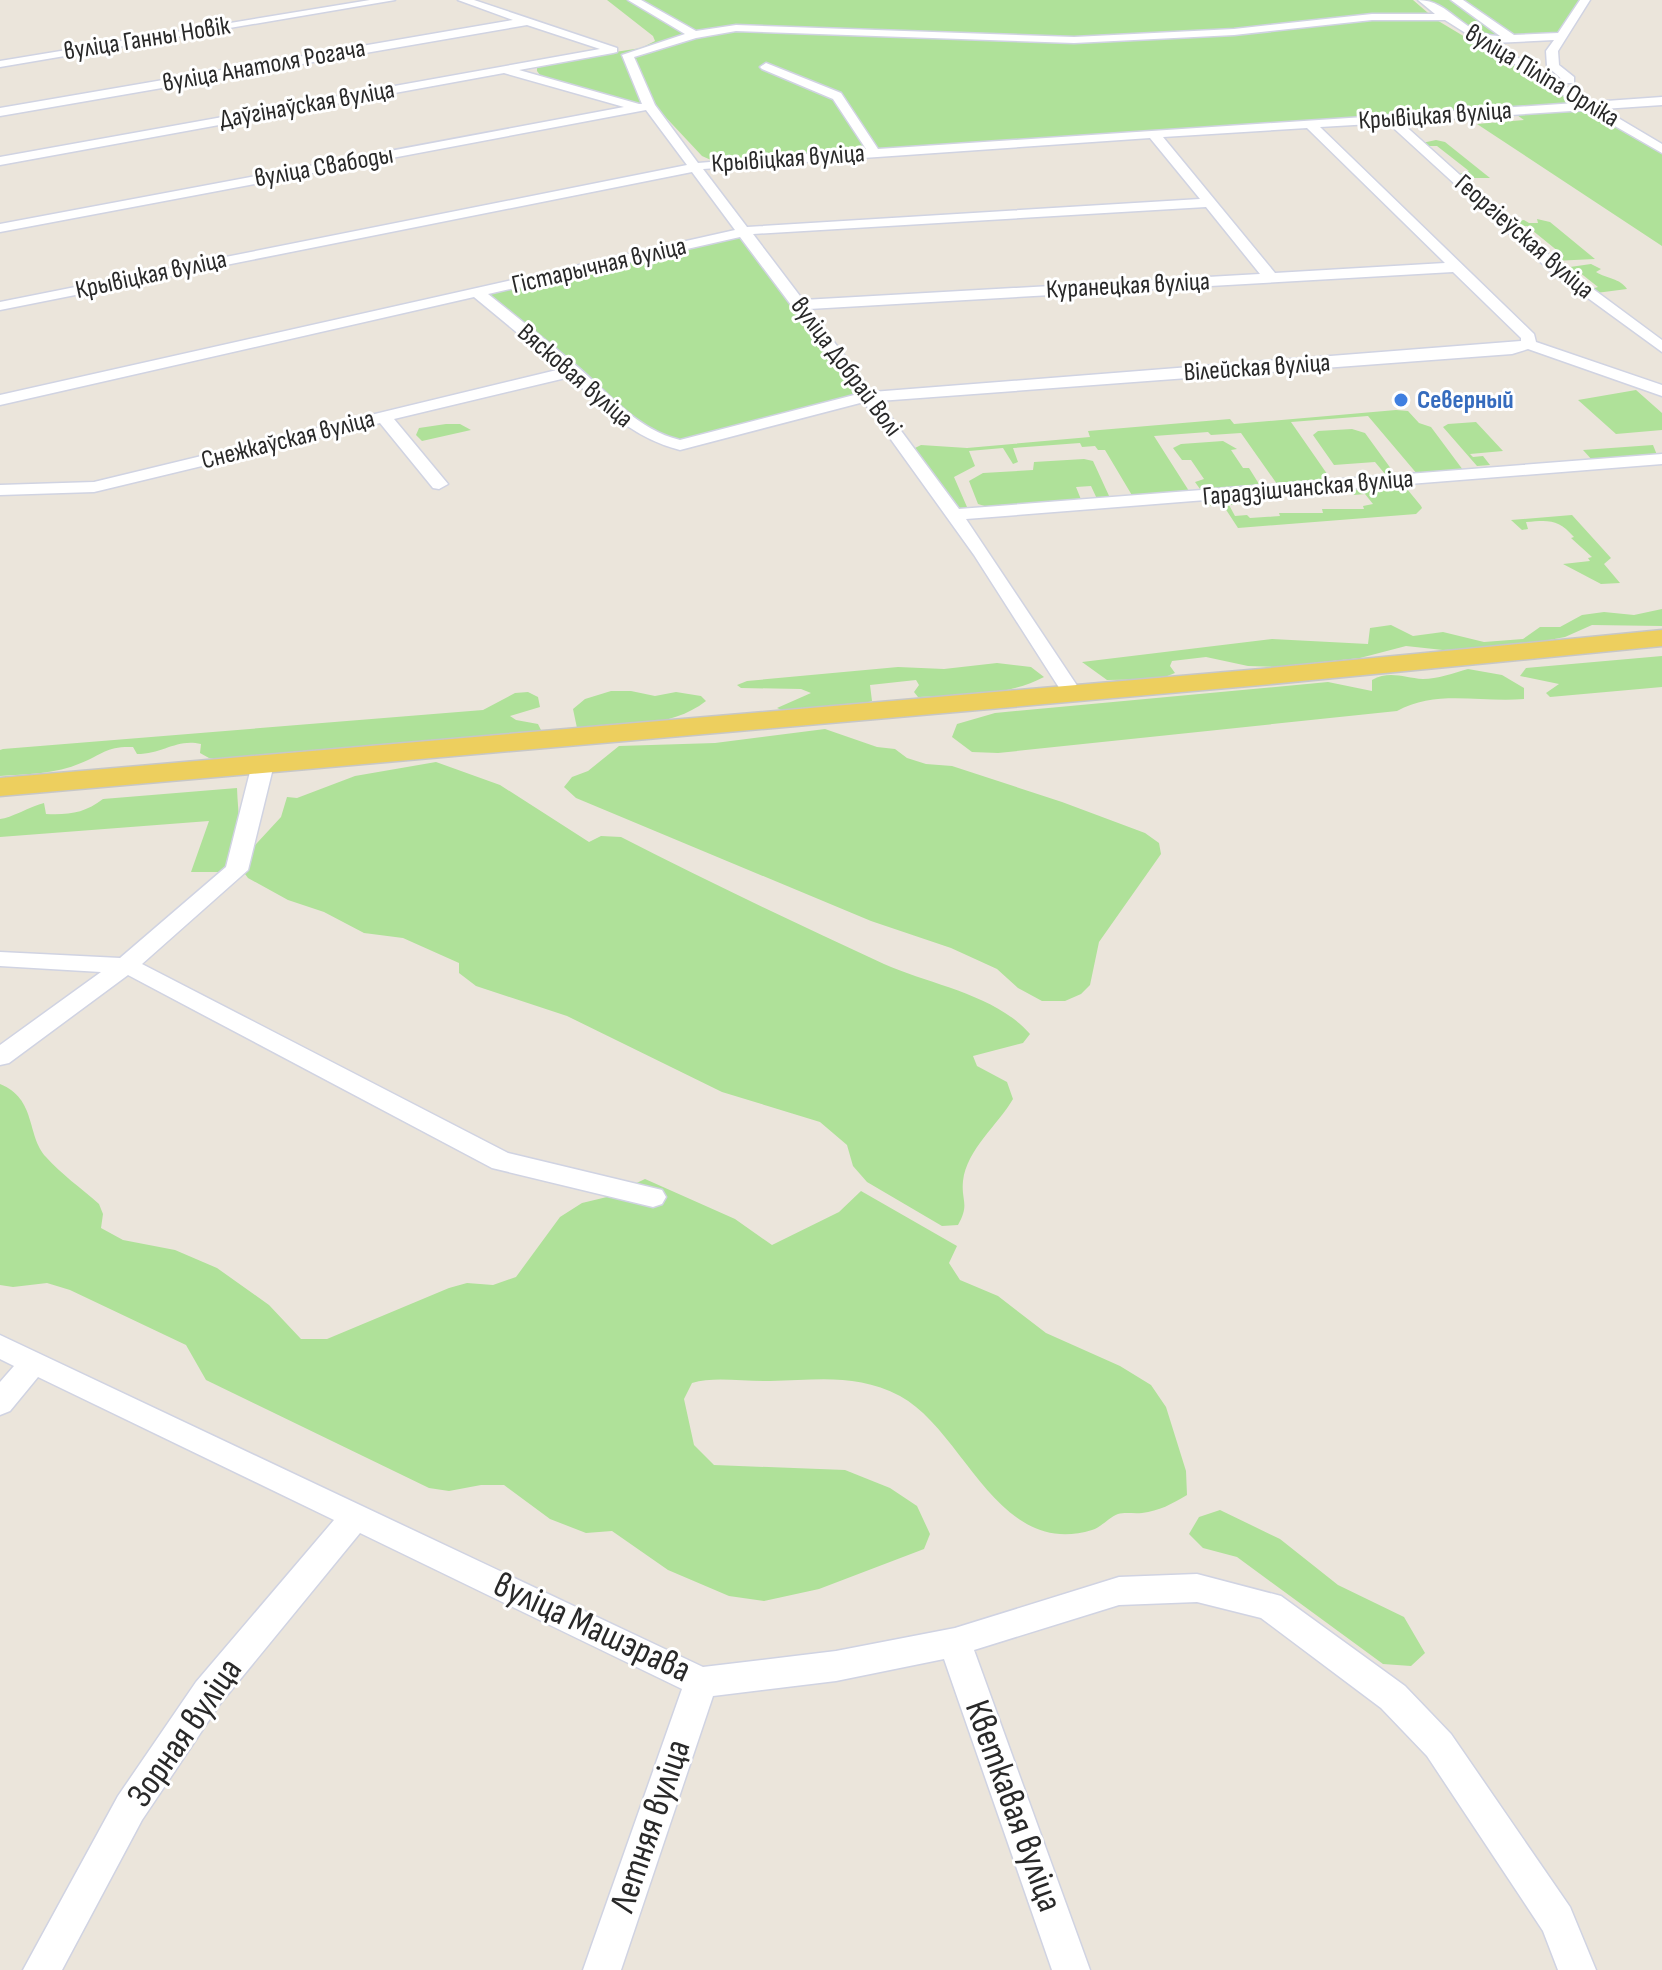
<svg xmlns="http://www.w3.org/2000/svg" width="1662" height="1970" font-family="'Sofia Sans Condensed',sans-serif">
<style>
.green{fill:#afe199}
.lines{fill:none;stroke-linecap:round;stroke-linejoin:round}
.minor-casing{stroke:#d0d3e2;stroke-width:3}
.major-casing{stroke:#c7c7c7;stroke-width:3}
.minor{fill:#fff;fill-rule:evenodd}
.major{fill:#edcf5e;fill-rule:evenodd}
.shop-dot{fill:#3f7fe0;stroke:#fff;stroke-width:3}
.labels{text-anchor:middle;dominant-baseline:central;stroke-width:6;stroke-linejoin:round;paint-order:stroke}
.far-street-label{font-size:26px;fill:#292929;stroke:#fff}
.far-shop-label{font-size:26px;font-weight:bold;fill:#366cbe;stroke:#fff;text-anchor:start}
.near-street-label{font-size:36px;fill:#292929;stroke:#fff}
</style>
<rect width="100%" height="100%" fill="#ebe5db"/>
<path class="green" d="M607,0H1413L1435,19L1570,100L1564,104L711,160L702,156L657,108L635,106L543,79L537,71V64L641,48L655,41L653,36Z
M1428,0H1580L1560,33L1486,37L1451,17Z
M1585,110L1662,154V246L1477,124L1524,120L1514,113Z
M1436,140L1445,142L1490,178H1461L1459,174L1469,171L1437,146H1427L1422,143Z
M1537,219L1550,222L1595,259L1553,261L1564,256L1527,226L1516,227L1511,222L1524,220L1529,223H1538Z
M743,232L866,397L693,443L663,442L478,293Z
M1591,264L1601,269L1596,272C1607,279 1620,278 1627,289L1596,293L1591,289L1598,287L1579,272L1571,273L1563,268Z
M1636,390L1662,413V430L1616,434L1578,400Z
M1396,410L1408,411L1419,423L1431,427L1463,470L1418,475L1368,416L1291,422L1332,481L1277,484L1241,433L1211,435L1208,432L1154,436L1189,491L1133,497L1105,450H1098L1095,446L1082,447L1080,443L1013,448L1018,462L1013,464L1003,448L969,451L975,466L954,477L967,507L957,511L913,449L921,445L967,448L1090,437L1088,431L1230,419L1234,424Z
M1476,422L1503,451L1470,454L1473,457L1483,456L1490,465L1477,466L1443,427L1448,424Z
M446,424H460L471,430L422,441L416,435L419,428Z
M1352,429L1365,433L1397,477L1345,480L1343,478L1385,474L1375,462L1334,465L1313,435L1318,431Z
M1223,441L1237,449L1231,450L1243,468H1249L1259,484L1255,486L1200,489L1195,482L1204,479L1191,460H1182L1173,448L1181,444Z
M1653,445L1657,455L1593,461L1583,450Z
M1084,459L1093,461L1110,498L1098,501L1091,486L1076,487L1082,502L991,508L978,504L969,481L983,473L1033,470L1034,462Z
M1401,486L1410,488L1407,489L1421,506L1422,508L1416,514L1238,528L1223,505L1210,506L1199,500L1235,498L1239,504L1229,505L1235,516L1247,515L1250,518L1280,516L1279,513H1323L1322,509H1364L1363,506L1373,504L1365,494L1354,495L1350,489Z
M1572,515L1611,558L1604,564L1620,583L1601,584L1563,564L1590,561L1588,558L1592,557L1571,538L1574,537C1558,519 1550,520 1526,522L1528,529L1522,530L1511,520Z
M1662,609V626L1592,625L1565,637L1518,646L1443,650L1406,646L1360,658L1276,667L1248,666L1206,657L1172,661L1170,666L1175,673L1160,679L1107,680L1082,662L1272,639L1368,644L1370,628L1391,625L1413,636L1443,632L1484,642L1523,639L1540,627H1560L1582,615L1604,612L1634,615Z
M1662,656V687L1550,697L1546,693L1559,684L1520,676L1526,668Z
M997,663L1031,667L1044,677C1006,697 961,695 918,697L914,692L919,685L916,680L870,685L872,701L851,708L784,711L777,708L811,693L801,689L741,688L737,685L747,681L898,667L944,669Z
M1468,669L1502,675L1524,688V699C1481,703 1436,689 1397,711L998,753L972,752L952,737L957,724L995,713L1328,682L1372,691V680C1390,670 1404,678 1423,679C1437,679 1454,673 1468,669Z
M611,691H631L655,696L676,692L701,696L706,701C670,729 620,725 577,728L573,709L585,699Z
M528,692L538,697L540,707L510,716L516,720L538,724L541,730L531,735L227,759L209,758L200,753L201,744C177,738 163,754 137,754L133,747C107,746 103,754 81,763C56,774 26,774 0,776V750L3,749L483,710L515,693Z
M825,729L877,747L895,749L907,758L926,764L952,766L1062,802L1145,833L1159,843L1161,854L1099,942L1090,985L1081,994L1065,1001H1042L1018,988L997,969L951,948L871,921L576,798L564,787L572,777L588,771L619,746L715,743Z
M436,762L500,785L589,842L601,836L621,837C707,881 795,923 884,964C931,985 995,994 1030,1034L1023,1043L973,1056L977,1066L1007,1082L1013,1099C998,1125 967,1149 963,1181C961,1201 970,1204 958,1225L942,1226L867,1182L853,1166L847,1145L820,1122L722,1092L567,1016L476,986L459,973V963L403,938L364,933L324,912L288,900L248,878L242,870L245,856L281,817L287,797L297,798L355,776Z
M237,788C238,820 246,848 223,872H191L209,821L0,837V819C11,818 29,807 44,803L46,814C69,815 85,813 103,799Z
M0,1084C37,1099 26,1135 46,1157C61,1174 81,1188 99,1204L103,1214L101,1228L123,1240L175,1250L217,1268L269,1305L301,1339H327L449,1288L467,1283L493,1285L516,1277L560,1217L582,1203L607,1197L645,1179L735,1219L772,1245L839,1212L861,1191L957,1246L949,1263L960,1280L998,1296L1046,1333L1120,1366L1151,1385L1166,1407L1186,1471L1187,1495C1172,1504 1159,1511 1142,1513C1135,1514 1125,1512 1118,1514C1109,1517 1102,1527 1092,1530C997,1559 965,1431 900,1396C856,1373 817,1380 770,1381C744,1382 715,1376 692,1383L684,1399L694,1445L714,1465L845,1470L890,1488L917,1506L930,1534L924,1549L819,1589L764,1601L729,1596L668,1570L612,1531L586,1533L550,1519L504,1485H481L449,1491L429,1488L206,1380L186,1345L70,1290L47,1283L13,1287L0,1285Z
M1220,1510L1280,1539L1338,1585L1404,1617L1425,1653L1411,1666L1383,1664L1237,1557L1203,1548L1189,1534L1199,1517Z"/>
<g class="lines">
<defs>
<path id="minor" d="M370,0H395L0,67V61Z
M458,0H474L617,48V52L613,53L519,70L639,104H642L622,55L685,34L628,0H641L696,31L736,25L1074,37L1234,29L1372,14H1435L1418,0C1451,0 1463,37 1500,36L1451,0H1463L1514,35L1558,33L1580,0H1590L1558,51L1559,65L1574,77V83H1566L1547,66L1546,51L1554,40L1493,43L1592,102L1662,97V105L1603,109L1662,144V153L1587,110L1401,122L1558,263L1662,340V352L1548,269L1388,123L1320,127L1534,334L1536,342L1662,385V396L1528,349L1512,354L879,401L959,509L1662,454V464L966,519L1082,693L1072,699L1065,697L974,555L864,402L680,450C633,438 605,409 570,377L394,419L448,484L439,489L433,488L380,423L94,492L0,495V485L94,482L561,369L474,297L0,405V395L735,230L692,172L0,310V302L687,165L646,110L0,232V224L624,107L504,73L0,165V157L600,49L527,25L0,116V108L513,20ZM1372,20H1445L1576,103L878,149L841,93L766,63L760,67L762,69L833,99L866,149L698,163L655,105L634,57L696,38L736,31L1074,43L1234,35ZM1307,128L1445,263L1275,273L1163,137ZM1150,138L1200,199L747,227L703,169ZM1206,207L1260,274L803,300L753,234ZM740,237L858,394L680,440C638,430 611,396 580,369C550,343 519,319 488,294ZM1453,272L1521,338V341L872,392L809,309Z
M263,758L274,764L248,870L142,964L508,1153L662,1190L666,1197L662,1204L653,1207L492,1168L128,975L9,1063L0,1065V1045L101,972L0,966V952L120,958L226,867L252,764Z
M0,1335L703,1667L836,1651L955,1628L1119,1577L1197,1574L1281,1596L1405,1686L1451,1734L1570,1907L1596,1970H1558L1543,1931L1427,1756L1381,1708L1261,1618L1197,1602L1119,1605L974,1650L1090,1970H1052L944,1659L836,1681L713,1696L621,1970H583L682,1689L360,1533L220,1704L142,1820L62,1970H23L118,1796L196,1682L334,1520L38,1377L10,1411L0,1415V1382L14,1366L0,1359Z"/>
<path id="major" d="M1662,630V646L1261,685L0,796V778L1261,669Z"/>
</defs>
<use href="#minor" class="minor-casing"/>
<use href="#major" class="major-casing"/>
<use href="#minor" class="minor"/>
<use href="#major" class="major"/>
</g>
<circle class="shop-dot" cx="1401" cy="400" r="8"/>
<g class="labels">
<g class="far-street-label">
<text transform="translate(147 39) rotate(-9)">вуліца Ганны Новік</text>
<text transform="translate(264 66) rotate(-10)">вуліца Анатоля Рогача</text>
<text transform="translate(1542 76) rotate(31)">вуліца Піліпа Орліка</text>
<text transform="translate(307 105) rotate(-10)">Даўгінаўская вуліца</text>
<text transform="translate(1435 116) rotate(-4)">Крывіцкая вуліца</text>
<text transform="translate(788 159) rotate(-4)">Крывіцкая вуліца</text>
<text transform="translate(324 167) rotate(-10)">вуліца Свабоды</text>
<text transform="translate(1524 237) rotate(41)">Георгіеўская вуліца</text>
<text transform="translate(599 266) rotate(-13)">Гістарычная вуліца</text>
<text transform="translate(151 275) rotate(-12)">Крывіцкая вуліца</text>
<text transform="translate(1128 286) rotate(-3)">Куранецкая вуліца</text>
<text transform="translate(846 367) rotate(53)">вуліца Добрай Волі</text>
<text transform="translate(1257 368) rotate(-4)">Вілейская вуліца</text>
<text transform="translate(575 376) rotate(41)">Вясковая вуліца</text>
<text transform="translate(288 440) rotate(-14)">Снежкаўская вуліца</text>
<text transform="translate(1308 488) rotate(-5)">Гарадзішчанская вуліца</text>
</g>
<g class="far-shop-label">
<text x="1417" y="400">Северный</text>
</g>
<g class="near-street-label">
<text transform="translate(592 1628) rotate(25)">вуліца Машэрава</text>
<text transform="translate(185 1733) rotate(-55)">Зорная вуліца</text>
<text transform="translate(1013 1806) rotate(70)">Кветкавая вуліца</text>
<text transform="translate(651 1826) rotate(-71)">Летняя вуліца</text>
</g>
</g>
</svg>
